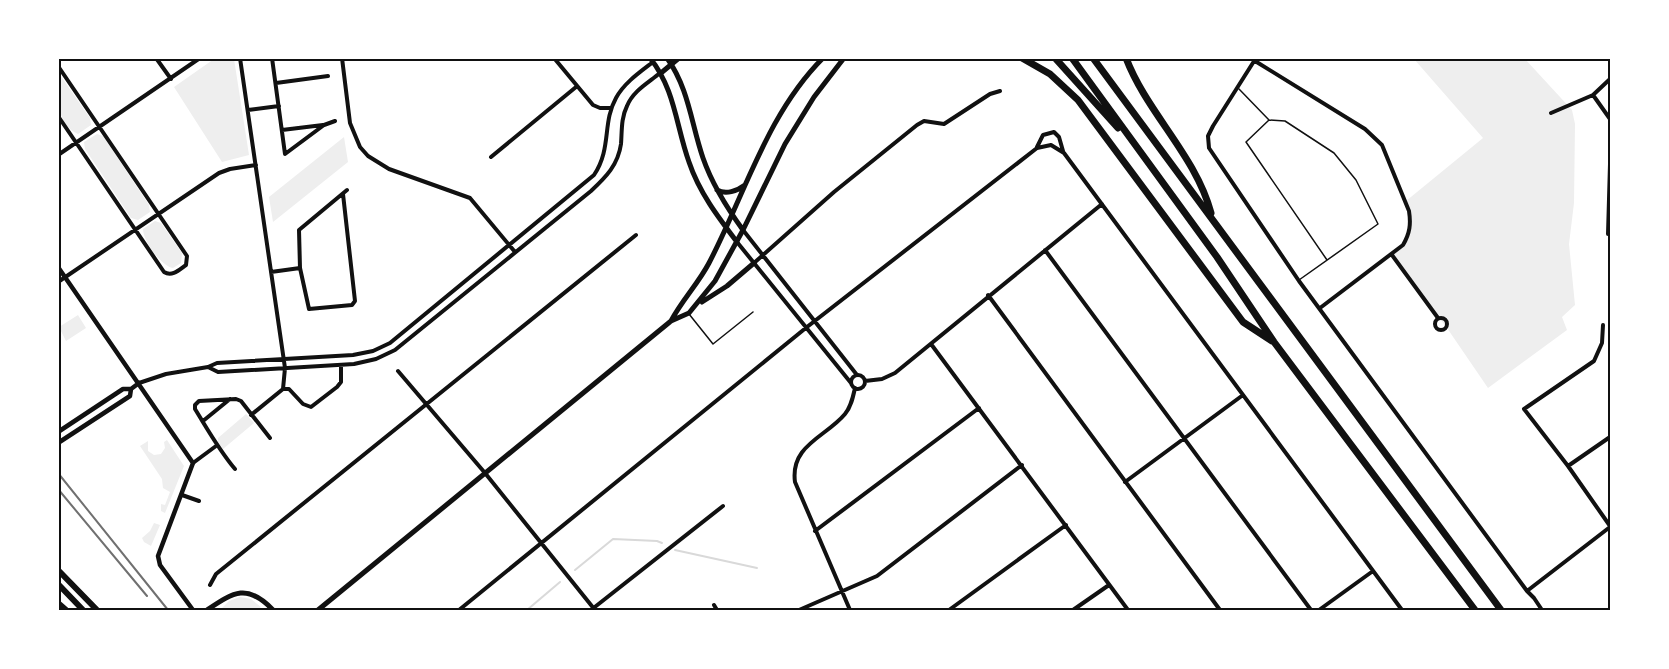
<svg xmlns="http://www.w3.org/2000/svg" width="1669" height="669" font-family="Ubuntu,sans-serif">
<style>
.green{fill:#eee}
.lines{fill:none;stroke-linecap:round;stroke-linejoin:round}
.stream{stroke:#d9d9d9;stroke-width:2}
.service{stroke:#111;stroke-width:1.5}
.minor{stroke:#111;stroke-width:4}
.tertiary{stroke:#111;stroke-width:4.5}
.secondary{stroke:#111;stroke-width:5}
.primary{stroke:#111;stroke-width:6}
.motorway{stroke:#111;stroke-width:7}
.rail{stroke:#707070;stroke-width:2}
.neatline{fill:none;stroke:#111;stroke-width:2}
</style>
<rect width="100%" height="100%" fill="#fff"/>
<path class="green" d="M214,59H234L249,155L222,162L174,87Z
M1414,59H1525L1572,110L1575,124L1574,203L1569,244L1575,305L1562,317L1567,330L1488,388L1447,328L1391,256C1412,236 1415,230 1406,201L1483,138Z
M58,72L90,118L91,125L78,134C54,123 58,93 58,72Z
M97,134L103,136L149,205L150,212L138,220L131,218L85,149L84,142Z
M344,137L348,162L273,222L269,197Z
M155,221L161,223L182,253L181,263L173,268C161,266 143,241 143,229Z
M78,315L86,328L66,341L59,327Z
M246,414L254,423L223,449L218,442V438Z
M167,440L184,466L165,513L161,511V504L165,505L170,492L163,488L162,479L140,446L148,441V451L154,455L161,454L165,448L164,442Z
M154,523L160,525L151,546L144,542L142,538L150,531Z
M240,597L251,599L261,607L260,608L261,610H220L229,601Z"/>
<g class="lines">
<path class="stream" d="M675,550L757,568
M575,570L613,539L657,541L662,543
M527,610L560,582"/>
<path class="service" d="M1239,89L1269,120L1285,121L1334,153L1356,180L1378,224L1299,280
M1269,120L1246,142L1327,260
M689,314L713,344L753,312"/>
<path class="minor" d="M156,58L171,79
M240,58L285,368L283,389L251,415
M272,58L285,154L324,125L335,121
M342,58L350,123L360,147L368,156L389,169L470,198L515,252
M554,58L593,105L600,108H611
M1256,58L1213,126L1208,136L1209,148L1299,281L1527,591L1534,598L1542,610
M1255,61L1365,129L1382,145L1409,211C1411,224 1410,233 1403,245L1320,308
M58,66L187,256L186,265C179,270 172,277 164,272L58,116
M276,83L328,76
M1593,95L1610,119
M248,110L279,106
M1551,113L1593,95L1610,79
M282,130L323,125
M1037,147L1043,135L1054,132L1059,137L1063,151
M58,155L200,58
M491,157L576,87
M343,194L355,301L352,305L309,309L300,268L299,230L347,190
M743,230L857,375
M1608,234L1610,164
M737,242L851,383
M1045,250L1311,610
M1392,255L1438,318
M754,263L834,192L917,125L924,121L944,124L990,94L1000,91
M271,272L300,268
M58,282L219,173L230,169L256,165
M988,295L1220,610
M1435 324a6 6 0 1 1 12 0a6 6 0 1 1-12 0Z
M1603,325L1602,343L1594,361L1524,409L1568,466L1610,526
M931,344L1128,610
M208,367L218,372L354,364L376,359L395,350L591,191C606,177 618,165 621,144C622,131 621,118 627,106C633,91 648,83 660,73
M398,371L485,473L595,610
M851 382a7 7 0 1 1 14 0a7 7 0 1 1-14 0Z
M865,381L882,379L895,373L1102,204
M139,383L166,374L208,367L217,363L353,355L373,351L390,343L594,175C612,148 602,123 616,98C624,83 640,72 653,62
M283,389H289L303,404L311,407L337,387L341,382V365
M203,421L230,399
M193,463L216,446
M1568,466L1610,437
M235,469C219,450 208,430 195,409V405L199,401L236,399L241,401L270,438
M1125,482L1243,395
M182,495L199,501
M815,531L979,408
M210,585L216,574L636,235
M1527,591L1610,527
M714,605L717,610
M459,610L807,327L1037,148L1051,145L1064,153L1402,610
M591,610L723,506
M799,610L877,576L1022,465
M850,610L795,482C790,445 826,437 845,414C851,407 853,397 855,388
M949,610L1066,525
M1073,610L1109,585
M1319,610L1373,571"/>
<path class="tertiary" d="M58,267L193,463L158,556L160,565L193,610
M58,432L123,389H131L139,383
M58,443L130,396L131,389"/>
<path class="secondary" d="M650,58C675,89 676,126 689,162C699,192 718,217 737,242
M667,58C689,89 691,123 703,158C712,184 727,208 743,230
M661,73L679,58
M717,190C726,195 737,191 745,185
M702,302L727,286L754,263
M671,321C682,300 698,284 709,263C745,194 767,114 823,58
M207,610C234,592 247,583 273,610
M318,610L671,321L689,313L715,281L743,230L785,144L814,97L844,58"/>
<path class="primary" d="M58,570L97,610
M58,584L83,610
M58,603L66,610"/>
<path class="motorway" d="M1022,58L1050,74L1078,100L1243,322L1272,341
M1055,58L1118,128
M1072,58L1217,257L1274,342L1475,610
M1093,58L1501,610
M1126,58C1147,113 1196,156 1211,213"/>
<path class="rail" d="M58,473L168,610
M58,489L147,596"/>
</g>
<rect width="1669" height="669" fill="none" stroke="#ffffff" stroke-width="120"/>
<rect x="60" y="60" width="1549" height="549" class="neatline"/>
</svg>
